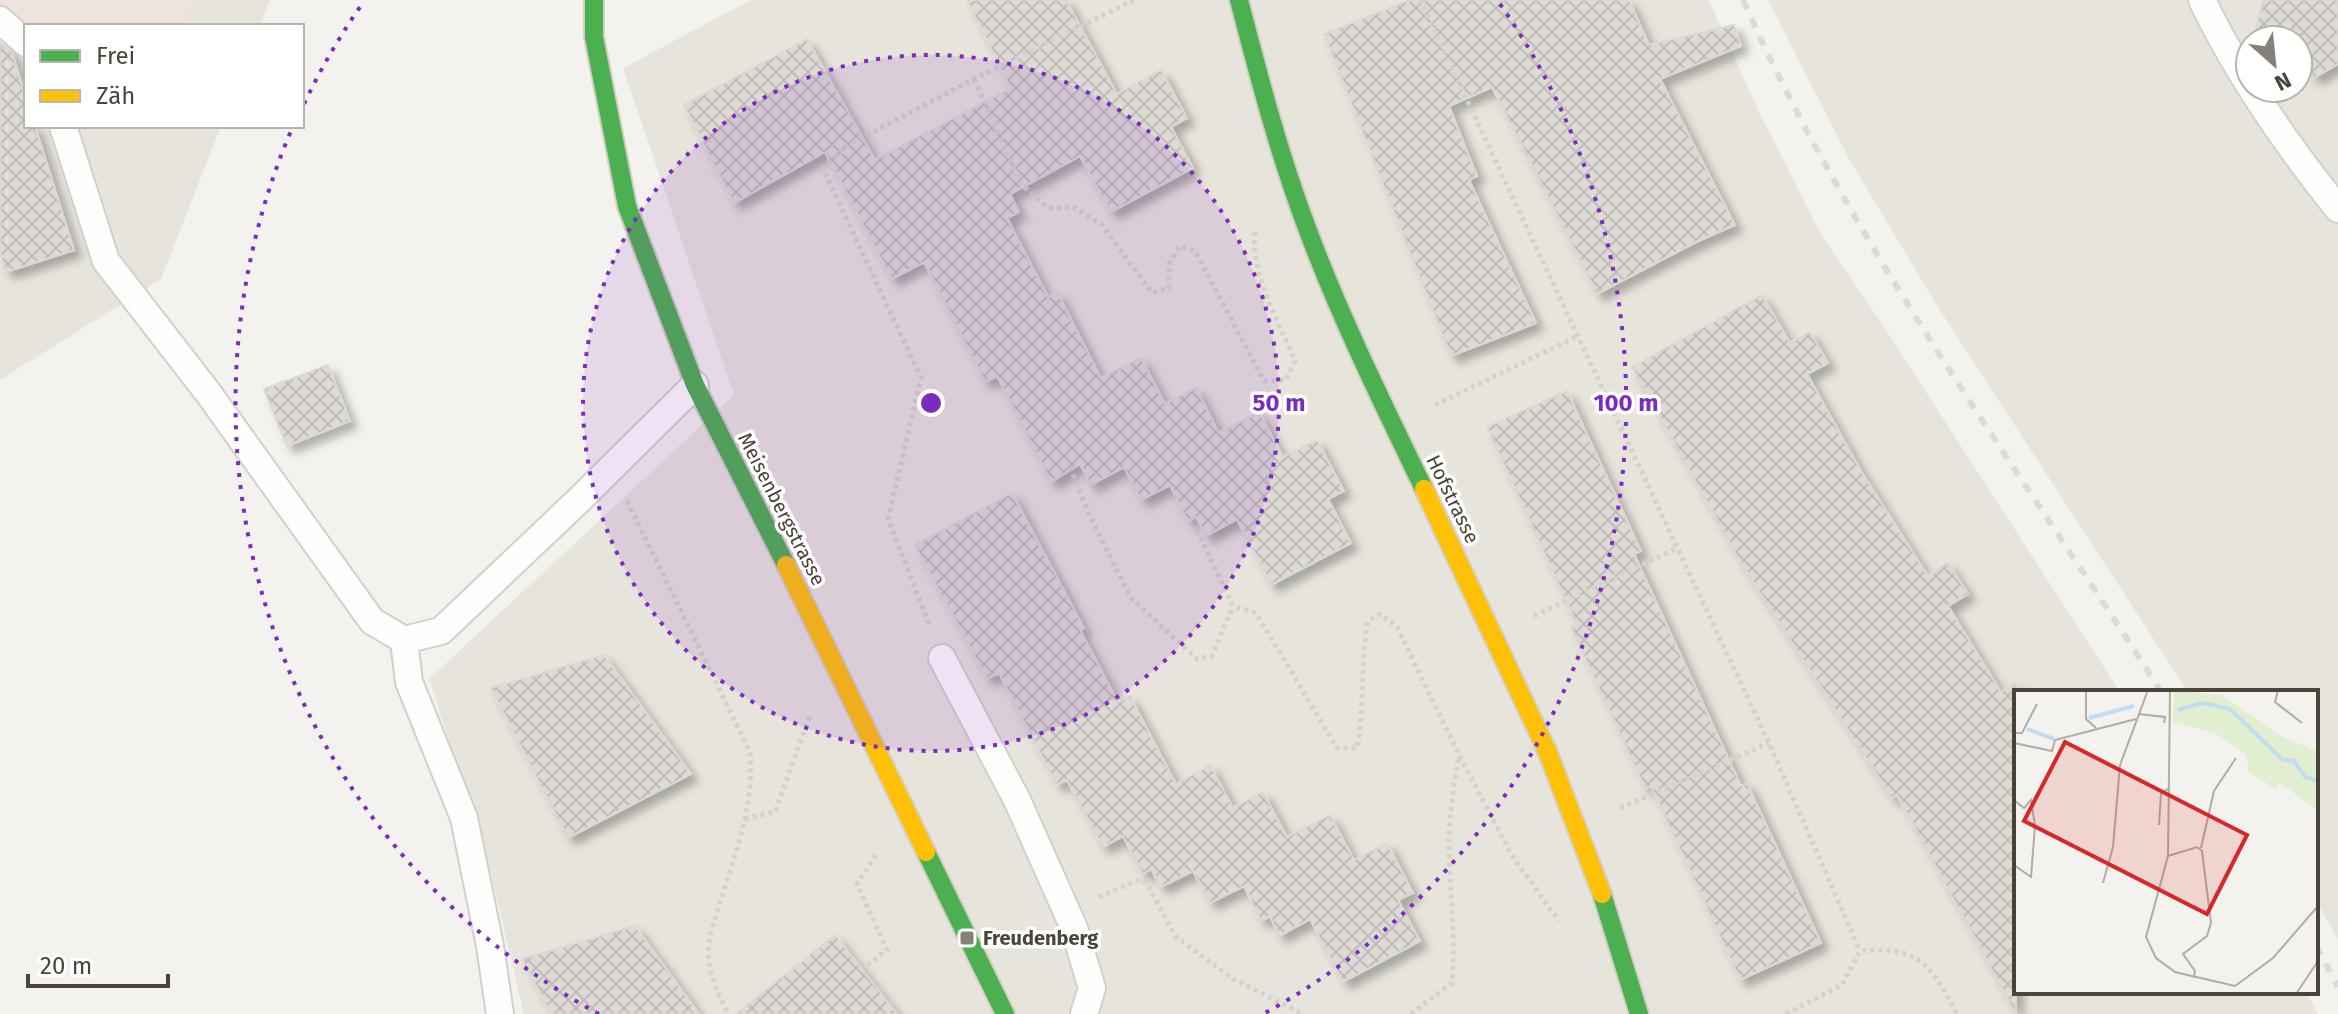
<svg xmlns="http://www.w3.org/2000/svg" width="2338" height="1014" font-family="'Fira Sans',sans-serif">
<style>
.residential{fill:#e7e4dc;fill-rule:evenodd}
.medical{fill:#eee3df}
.building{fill:url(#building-cross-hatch);stroke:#dcd9d4;stroke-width:2;filter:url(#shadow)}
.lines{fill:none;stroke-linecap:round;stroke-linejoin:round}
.lane-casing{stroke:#d2d0cb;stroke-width:30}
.fast-casing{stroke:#d3cfc5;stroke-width:22}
.slow-casing{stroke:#d3cfc5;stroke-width:22}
.path{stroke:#d3d2cc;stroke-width:5;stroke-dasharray:4 4;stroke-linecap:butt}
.lane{stroke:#fdfdfc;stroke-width:26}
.fast{stroke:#4caf50;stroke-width:18}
.slow{stroke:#ffc107;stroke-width:18}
.rail{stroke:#dbdbda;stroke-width:6;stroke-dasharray:10 10;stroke-linecap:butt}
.ring{fill:none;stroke:#7b2cbf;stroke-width:4;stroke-dasharray:4 8}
.poi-dot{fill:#868178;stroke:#fff;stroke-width:3}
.labels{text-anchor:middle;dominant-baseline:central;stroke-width:7;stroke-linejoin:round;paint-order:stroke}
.street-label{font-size:20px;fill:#4b4439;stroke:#fff}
.poi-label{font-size:20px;font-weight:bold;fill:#4b4439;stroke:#fff;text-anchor:start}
.inset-river{fill:none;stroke:#c0ddf1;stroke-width:4}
.inset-road{fill:none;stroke:#b0aca6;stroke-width:2}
.view{fill:#d62828;fill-opacity:0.15;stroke:#d62828;stroke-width:4}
.inset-edge{fill:none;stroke:#4b4439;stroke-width:4}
.centre{fill:#7b2cbf;stroke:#fff;stroke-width:4}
.ring-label{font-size:24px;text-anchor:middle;font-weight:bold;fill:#7b2cbf;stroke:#fff;stroke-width:7;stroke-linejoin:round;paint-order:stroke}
</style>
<defs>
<pattern id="building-cross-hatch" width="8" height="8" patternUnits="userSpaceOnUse" patternTransform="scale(2)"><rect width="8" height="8" fill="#dedbd6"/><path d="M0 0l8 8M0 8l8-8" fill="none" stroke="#c0bdb8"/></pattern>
<filter id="shadow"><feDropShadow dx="7" dy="7" stdDeviation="4" flood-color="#0004"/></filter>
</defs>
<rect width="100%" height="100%" fill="#f4f2ee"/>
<path class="residential" d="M0,0H270L260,26H26V126H221L161,279L0,380Z
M751,0H1709L1758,110L1822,236L1882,324L2120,692H2016V992H2306L2318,1014H524L489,865L429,679L734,395L623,68Z
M1768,0H2338V940L2316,900V692H2188L1934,301L1848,157ZM2250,40H2298V88H2250Z"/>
<path class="medical" d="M0,0H198L177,26H26V28Z"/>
<path class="building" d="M967,0H1066L1117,94L1161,70L1187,118L1171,127L1193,168L1111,212L1080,156L1010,194L1019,212L1007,218L1048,297L1057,292L1101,378L1141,358L1165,404L1196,388L1219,433L1259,412L1283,457L1317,440L1344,491L1328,499L1351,543L1271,585L1237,519L1206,536L1196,517L1188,521L1170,485L1141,500L1124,467L1091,485L1080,464L1051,482L997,376L985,382L924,262L892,279L825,152L734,203L684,105L807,39L875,160L1011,88Z
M1410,0H1629L1649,45L1734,25L1741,46L1660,79L1735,225L1696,242L1597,294L1492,87L1449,106L1477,176L1469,180L1536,323L1451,356L1324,34Z
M2264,0H2338V64L2314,78L2298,51V40H2252Z
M0,43L12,52L26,98V126H35L74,250L6,272L0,252Z
M1762,295L1790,343L1810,332L1828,363L1807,374L1861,471L1928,576L1948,563L1968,594L1948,606L2001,692L2016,683V1014L1897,795L1892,798L1741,563L1632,367Z
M328,365L350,421L287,446L264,389Z
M1567,391L1641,551L1634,554L1741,786L1747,783L1821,943L1740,980L1651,786L1645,788L1571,627L1577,625L1487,427Z
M1012,493L1084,628L1080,630L1118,702L1130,696L1176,784L1210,765L1233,808L1263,792L1287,837L1330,815L1354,860L1387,843L1413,893L1398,900L1420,941L1343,982L1310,919L1279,936L1270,916L1261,921L1244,886L1210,903L1193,871L1161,887L1151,869L1143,874L1123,836L1103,847L1067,780L1057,785L999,673L987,679L915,545Z
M604,655L691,774L568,838L491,688Z
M635,926L699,1014H551L522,959Z
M835,935L897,1014H736Z"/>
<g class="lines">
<defs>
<path id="lane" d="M2202,0C2238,75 2286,144 2338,209
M0,20L26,43
M63,126L106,261L209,394L372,621L404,640L441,631L579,500L695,385
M404,640L409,682L464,818L490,946L500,1014
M942,658L1017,800L1074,928L1092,988L1084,1014"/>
<path id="fast" d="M594,0V37L627,206L695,385L786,565
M1239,0C1259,77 1279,154 1307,228C1340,317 1383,404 1424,489
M926,852L1005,1014
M1602,894L1639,1014"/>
<path id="slow" d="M1424,489L1548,753L1602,894
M786,565L926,852"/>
</defs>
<use href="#lane" class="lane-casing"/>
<use href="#fast" class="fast-casing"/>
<use href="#slow" class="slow-casing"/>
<path class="path" d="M1420,0L1769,743L1860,951
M974,79L1021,184L1048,208L1073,207L1101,224L1152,293L1169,288V264L1180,246L1195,251L1264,381L1286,380L1295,361C1280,325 1247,267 1256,228
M1435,405L1578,336
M1070,467L1088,512L1130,597L1197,659L1212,656L1233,606
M627,501L750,752C755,804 735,854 720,902C714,921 706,942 709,962C711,981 720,997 728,1014
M1197,530L1233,606L1256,613L1337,748H1357C1365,706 1360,663 1368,621L1380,614L1397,627L1459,755L1511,854L1559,921
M1534,616L1677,548
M929,624L888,519L921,378L823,168L848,145L974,79L1134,0
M1620,808L1769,743
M745,819L775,812L810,715
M1099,897L1141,879L1149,887L1175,936L1233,979L1303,1014
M867,965L887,950L857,884L876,855
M1411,1014L1452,983C1456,938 1450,895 1449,850C1448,819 1454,787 1459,756
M1786,1014L1842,985L1860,951C1920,945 1931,966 1957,1014"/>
<use href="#lane" class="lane"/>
<use href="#fast" class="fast"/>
<use href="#slow" class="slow"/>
<path class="rail" d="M1743,0C1852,247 2017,465 2161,692
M2316,946L2338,987"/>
</g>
<circle cx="931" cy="403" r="348" fill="#7b2cbf" fill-opacity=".12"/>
<g class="ring">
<circle cx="931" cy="403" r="348"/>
<path d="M599 1014A695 695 0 0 1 291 131M304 104A695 695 0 0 1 362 4M1500 4A695 695 0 0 1 1263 1014"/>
</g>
<rect class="poi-dot" x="959" y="930" width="16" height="16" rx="4"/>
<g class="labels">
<g class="street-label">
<text transform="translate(1453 499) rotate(64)">Hofstrasse</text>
<text transform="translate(782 509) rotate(63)">Meisenbergstrasse</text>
</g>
<g class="poi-label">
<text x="983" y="938">Freudenberg</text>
</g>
</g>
<g transform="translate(2014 690)">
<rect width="304" height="304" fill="#f4f2ee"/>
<path d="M160,0L207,5L269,47L298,59L304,64V121L265,92L263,100L235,82L232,65L201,43L159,32Z" fill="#e1eecf"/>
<path class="inset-river" d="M164,20L189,13L216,19L269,70L280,71L291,87L304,91M75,28L120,16M13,39L40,49"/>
<path class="inset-road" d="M72,0V29L82,38M156,0L154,166L132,247L142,268L161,282L221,296M264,0L261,12L288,33M124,24L151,27L150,33M0,43H8L23,14M0,53L38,61L41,50L122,29M0,110L10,118L17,110L21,136L17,187L0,175M145,135L147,104L155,98M187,158L200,101L222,68M154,166L183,157L188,161L197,233L193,246L169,264L181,281L180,288M89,193L99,157L106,75L134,0M221,296L259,268L304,216M282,304L304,271"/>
<path class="view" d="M51,52L233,145L193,224L10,131Z"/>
<rect width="304" height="304" class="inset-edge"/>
</g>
<circle cx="931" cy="403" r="12" class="centre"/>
<g class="ring-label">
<text x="1279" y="411">50 m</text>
<text x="1626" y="411">100 m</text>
</g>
<rect x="24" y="24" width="280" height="104" fill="#ffffff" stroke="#b7b4b0" stroke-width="2"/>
<rect x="40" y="50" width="40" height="12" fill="#4caf50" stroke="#b7b4b0" stroke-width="2"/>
<text x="96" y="64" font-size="24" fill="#4b4439">Frei</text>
<rect x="40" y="90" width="40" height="12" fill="#ffc107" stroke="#b7b4b0" stroke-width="2"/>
<text x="96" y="104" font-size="24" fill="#4b4439">Zäh</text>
<g transform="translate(2274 64) rotate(153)"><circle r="38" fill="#ffffff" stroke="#b7b4b0" stroke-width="2"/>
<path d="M0-6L14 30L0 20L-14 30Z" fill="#868178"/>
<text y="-12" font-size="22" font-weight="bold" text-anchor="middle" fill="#4b4439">N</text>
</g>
<path d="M28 974v12h140v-12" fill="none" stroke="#4b4439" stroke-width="4"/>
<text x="40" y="974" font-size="24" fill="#4b4439" stroke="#ffffff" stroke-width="6" paint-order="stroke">20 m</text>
</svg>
